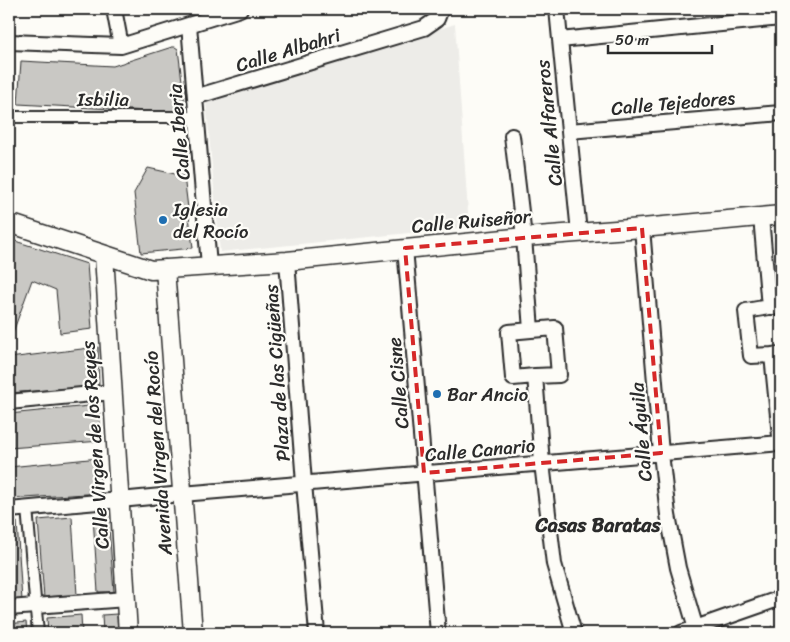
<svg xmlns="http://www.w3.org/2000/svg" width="790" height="642" font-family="Sriracha,sans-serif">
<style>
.built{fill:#edece8}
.building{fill:#c9c8c4;stroke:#2b2b2b}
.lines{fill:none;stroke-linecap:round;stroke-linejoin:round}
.pedestrian-casing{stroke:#2b2b2b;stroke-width:14}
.minor-casing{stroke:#2b2b2b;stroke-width:18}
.tertiary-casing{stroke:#2b2b2b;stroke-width:21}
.path{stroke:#2b2b2b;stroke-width:2.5;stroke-dasharray:1 4;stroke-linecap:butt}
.pedestrian{stroke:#fdfcf7;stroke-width:10}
.minor{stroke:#fdfcf7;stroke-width:14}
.tertiary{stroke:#fdfcf7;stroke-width:18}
.marked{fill:none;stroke:#d62828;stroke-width:4;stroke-dasharray:10 6;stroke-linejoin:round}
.poi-dot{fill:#1f6fb2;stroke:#fdfcf7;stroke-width:2}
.labels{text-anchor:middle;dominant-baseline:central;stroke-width:4.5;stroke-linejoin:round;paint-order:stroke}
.street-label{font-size:19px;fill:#2b2b2b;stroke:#fdfcf7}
.poi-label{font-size:19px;fill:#2b2b2b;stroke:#fdfcf7;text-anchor:start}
.neighbourhood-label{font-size:20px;font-weight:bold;fill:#2b2b2b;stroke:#fdfcf7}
</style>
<rect width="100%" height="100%" fill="#fdfcf7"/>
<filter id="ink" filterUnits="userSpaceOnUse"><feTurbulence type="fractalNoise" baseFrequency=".02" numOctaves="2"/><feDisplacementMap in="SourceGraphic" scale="10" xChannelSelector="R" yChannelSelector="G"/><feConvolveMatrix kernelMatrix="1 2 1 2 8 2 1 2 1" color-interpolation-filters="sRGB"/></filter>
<g filter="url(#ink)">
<path class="built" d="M455,24L469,227L220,252L206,103Z"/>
<path class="building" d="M172,47H175L178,49L186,113L18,104L21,61L113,66Z
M148,168L184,176L193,248L141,253L134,193Z
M9,239L87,264L92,329L60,333L56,290L32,280L9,343Z
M98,347L99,386L9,393V358Z
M99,405L101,441L9,448V414Z
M99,458L101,493L9,499V467Z
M108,516L114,592H98L93,517Z
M72,517L77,595L44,598L38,520Z
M17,522L22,601L9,602V523Z
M117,614L118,633H103L102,615Z
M81,615L82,633H48L47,618Z
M26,622L27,633H9V624Z"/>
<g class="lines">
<defs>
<path id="pedestrian" d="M9,117H196
M27,508L38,633"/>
<path id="minor" d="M114,9L121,46
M557,9L579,233
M189,25L209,266
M560,40L781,18
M9,42L121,46L240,9
M195,97L424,28L437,19L441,9
M569,131L781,113
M512,136L524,237L531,330L509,332L513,378L535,376
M761,217L769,307L746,311L751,356L772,355
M642,228L661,453L668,515L678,568L696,629
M405,248L438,633
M287,261L304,483L317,633
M769,307H781
M531,330L555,328L559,375L535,376L542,463L554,564L574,633
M781,354L772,355L781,446
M9,402L113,392
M9,510L120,500L182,494L781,443
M9,608L126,599
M681,633L781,598"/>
<path id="tertiary" d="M9,223L151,270L287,261L524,237L642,228L781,215
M104,255L128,633
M165,269L193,633"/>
</defs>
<use href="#pedestrian" class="pedestrian-casing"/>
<use href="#minor" class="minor-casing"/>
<use href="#tertiary" class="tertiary-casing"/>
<path class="path" d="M752,633L781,624"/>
<use href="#pedestrian" class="pedestrian"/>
<use href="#minor" class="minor"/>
<use href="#tertiary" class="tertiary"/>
</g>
</g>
<path class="marked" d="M642,228L661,453L424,473L405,248Z"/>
<g class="poi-dot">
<circle cx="163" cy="220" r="5"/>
<circle cx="437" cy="394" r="5"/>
</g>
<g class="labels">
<g class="street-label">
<text transform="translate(288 50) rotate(-17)">Calle Albahri</text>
<text x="103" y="99">Isbilia</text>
<text transform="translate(673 103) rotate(-5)">Calle Tejedores</text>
<text transform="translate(549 123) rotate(-96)">Calle Alfareros</text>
<text transform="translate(179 132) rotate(-95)">Calle Iberia</text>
<text transform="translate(471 221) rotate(-5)">Calle Ruiseñor</text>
<text transform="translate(277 373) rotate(-94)">Plaza de las Cigüeñas</text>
<text transform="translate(398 383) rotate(-95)">Calle Cisne</text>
<text transform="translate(641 432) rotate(-95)">Calle Águila</text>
<text transform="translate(95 445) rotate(-94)">Calle Virgen de los Reyes</text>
<text transform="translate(480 450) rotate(-5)">Calle Canario</text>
<text transform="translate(158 453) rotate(-94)">Avenida Virgen del Rocío</text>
</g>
<g class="poi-label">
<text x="173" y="209">Iglesia<tspan x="173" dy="22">del Rocío</tspan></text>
<text x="447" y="394">Bar Ancio</text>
</g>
<g class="neighbourhood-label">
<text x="598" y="525">Casas Baratas</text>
</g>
</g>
<rect width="790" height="642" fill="none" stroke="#fdfcf7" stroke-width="30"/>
<rect x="15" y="15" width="760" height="612" fill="none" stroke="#2b2b2b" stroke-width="2" filter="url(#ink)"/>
<path d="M608 45v8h104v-8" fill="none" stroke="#2b2b2b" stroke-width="2.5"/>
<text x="615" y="45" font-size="15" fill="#2b2b2b" stroke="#fdfcf7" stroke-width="4" paint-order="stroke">50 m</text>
</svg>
